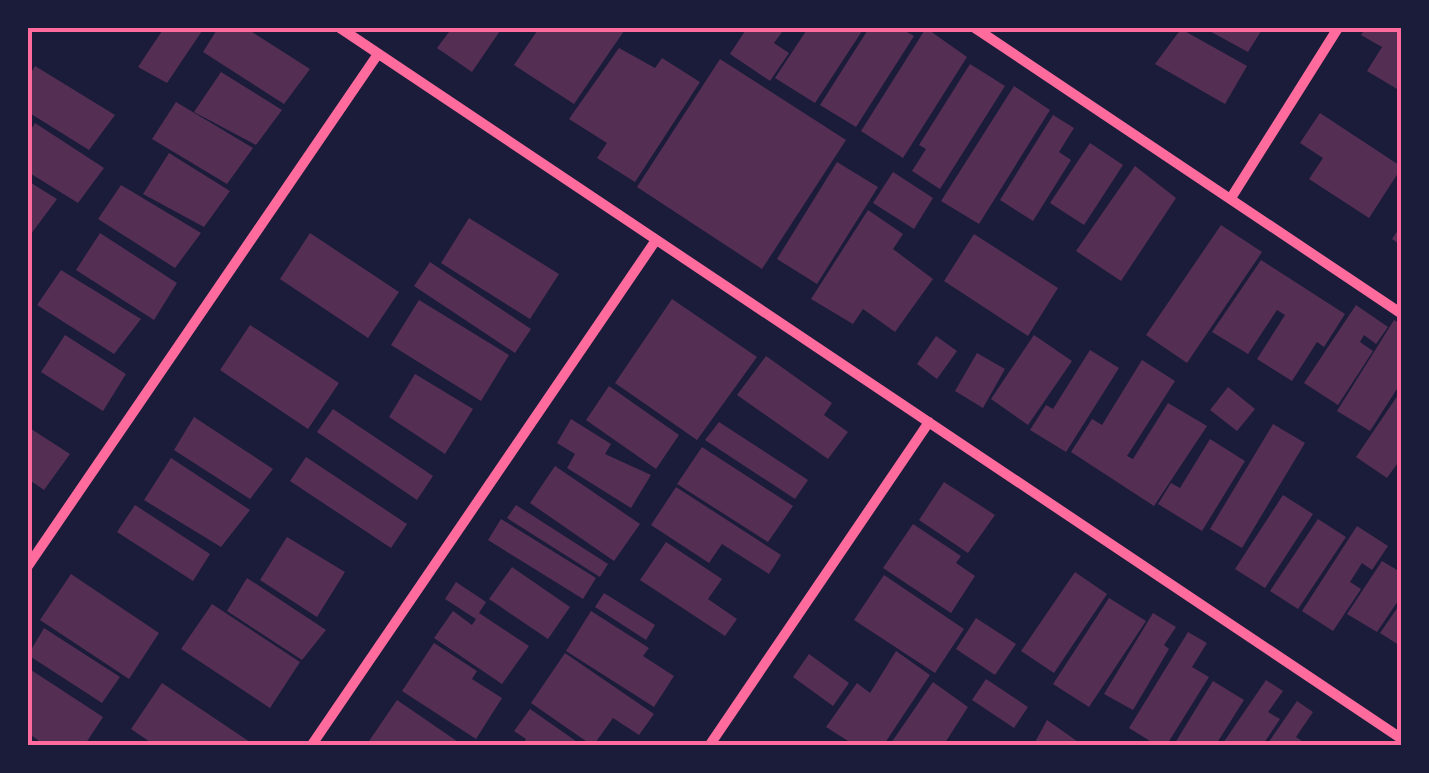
<svg xmlns="http://www.w3.org/2000/svg" width="1429" height="773" font-family="'Alegreya Sans',sans-serif">
<style>
.building{fill:#542f53}
.lines{fill:none;stroke-linecap:round;stroke-linejoin:round}
.minor{stroke:#ff6b9d;stroke-width:10}
.neatline{fill:none;stroke:#ff6b9d;stroke-width:4}
</style>
<rect width="100%" height="100%" fill="#1b1b3a"/>
<path class="building" d="M164,28H204L167,83L138,67Z
M218,28H246L310,69L284,104L203,52Z
M452,28H502L472,72L437,48Z
M539,28H626L574,104L514,65Z
M747,28H785L774,43L789,53L770,81L730,54Z
M808,28H864L815,103L775,78Z
M869,28H900L914,36L856,127L820,105Z
M926,28L967,57L903,158L861,131Z
M1204,28H1263L1248,52Z
M1366,28H1402V92L1367,71L1382,47L1361,35Z
M1181,29L1247,66L1225,104L1155,64Z
M619,48L655,68L662,58L700,82L635,182L597,158L607,143L569,119Z
M720,59L846,140L762,269L637,187Z
M970,64L1005,86L940,189L912,171L926,149L919,145Z
M35,66L115,115L89,150L28,112V78Z
M221,72L282,110L256,145L194,112Z
M1014,86L1050,110L979,224L941,201Z
M176,102L253,148L227,184L152,139Z
M1320,113L1402,167L1369,218L1309,179L1323,158L1300,143Z
M1053,115L1074,128L1059,152L1071,160L1033,221L1000,200Z
M35,123L104,168L78,203L28,172V134Z
M1090,143L1123,165L1084,225L1050,203Z
M169,153L230,191L204,227L143,194Z
M837,162L878,187L817,284L777,259Z
M1135,166L1176,198L1121,281L1076,251Z
M893,172L933,198L914,229L873,203Z
M28,181L57,199L31,234L28,232Z
M121,185L201,233L175,268L98,219Z
M868,210L903,234L893,249L933,279L895,332L863,309L853,324L811,299Z
M469,218L559,274L530,319L441,263Z
M1402,224V246L1392,239Z
M1221,225L1262,252L1187,363L1146,335Z
M100,233L177,283L154,320L76,270Z
M310,233L399,292L368,338L280,279Z
M974,234L1058,288L1028,336L944,281Z
M1261,260L1345,314L1324,347L1317,342L1292,381L1257,359L1285,315L1277,310L1248,354L1212,332Z
M430,262L531,329L515,353L414,286Z
M61,270L141,319L114,354L37,305Z
M672,299L757,357L697,440L615,383Z
M419,300L509,355L481,401L391,345Z
M1356,305L1388,327L1376,344L1364,335L1360,342L1373,351L1338,405L1304,383Z
M1394,320L1402,325V381L1370,431L1337,411Z
M250,325L339,383L308,429L220,370Z
M65,335L126,374L103,411L41,372Z
M1034,335L1072,361L1028,425L991,399Z
M936,336L957,351L937,379L917,364Z
M1090,350L1119,368L1066,452L1030,430L1046,405L1053,409Z
M977,353L1005,369L983,408L955,391Z
M766,356L832,403L824,415L848,432L828,459L737,395Z
M1142,360L1175,381L1127,456L1133,459L1168,403L1207,426L1154,506L1071,452L1092,419L1102,425Z
M415,374L473,409L445,454L389,417Z
M609,386L679,435L656,469L586,420Z
M1228,387L1255,409L1237,431L1210,410Z
M1402,389V457L1387,478L1356,457Z
M333,409L433,476L417,500L317,432Z
M194,417L273,469L250,499L174,450Z
M571,419L611,444L605,454L651,475L631,508L567,468L575,454L557,443Z
M719,422L808,480L795,499L705,440Z
M1273,424L1305,443L1242,548L1210,529Z
M28,427L70,454L44,490L28,479Z
M1210,439L1245,461L1202,531L1158,504L1171,483L1180,488Z
M702,447L793,506L768,542L677,484Z
M306,457L407,524L391,548L290,481Z
M171,458L250,510L221,547L144,500Z
M555,466L640,524L614,561L530,503Z
M944,482L995,515L968,553L919,520Z
M676,487L781,555L769,574L722,544L709,563L651,525Z
M1283,495L1313,514L1265,588L1235,569Z
M135,505L210,554L193,581L117,532Z
M516,505L608,564L600,577L507,518Z
M501,519L596,578L583,599L488,540Z
M1318,519L1346,537L1298,609L1270,591Z
M913,524L961,556L956,563L975,576L951,613L883,568Z
M1357,526L1388,546L1372,570L1362,563L1350,582L1361,589L1333,631L1302,611Z
M287,537L345,572L317,617L260,580Z
M666,542L722,579L708,599L737,619L725,636L640,580Z
M1382,561L1402,573V595L1377,632L1347,614Z
M512,567L570,607L548,639L489,599Z
M1075,572L1107,594L1054,673L1021,651Z
M71,574L159,633L129,679L40,620Z
M884,575L964,629L935,673L854,620Z
M247,578L326,630L302,660L227,611Z
M456,582L486,602L479,613L529,646L502,684L434,638L453,611L472,625L476,619L445,599Z
M604,593L655,625L646,640L595,607Z
M1109,598L1146,621L1089,707L1053,684Z
M1402,601V647L1380,633Z
M212,604L300,662L270,708L181,649Z
M591,611L649,648L643,656L674,676L654,707L566,651Z
M1153,613L1176,627L1164,645L1169,649L1133,710L1104,694Z
M976,618L1016,644L995,675L956,649Z
M44,628L120,677L102,703L28,655Z
M1188,632L1207,643L1192,667L1209,677L1166,746H1158L1129,728Z
M434,643L477,671L472,679L502,698L476,739L402,691Z
M896,651L930,675L883,746H856L826,727L857,683L870,693Z
M565,653L654,714L639,735L613,718L593,746L531,703Z
M809,654L849,683L833,706L793,677Z
M28,668L103,717L84,746H46L28,733Z
M986,679L1028,707L1014,728L972,700Z
M1266,680L1283,691L1268,712L1280,719L1262,746H1221Z
M1213,681L1244,700L1215,746H1179L1175,743Z
M933,682L968,707L943,746H889Z
M162,683L250,742L248,746H156L131,729Z
M397,700L464,746L367,744Z
M1297,701L1313,712L1296,737L1309,746H1266Z
M530,709L583,746H522L526,739L514,731Z
M1047,720L1084,746H1033Z"/>
<g class="lines">
<path class="minor" d="M340,28L1402,739
M975,28L1402,314
M1231,198L1338,28
M28,566L378,54
M311,746L656,240
M709,746L929,422"/>
</g>
<rect width="1429" height="773" fill="none" stroke="#1b1b3a" stroke-width="60"/>
<rect x="30" y="30" width="1369" height="713" class="neatline"/>
</svg>
